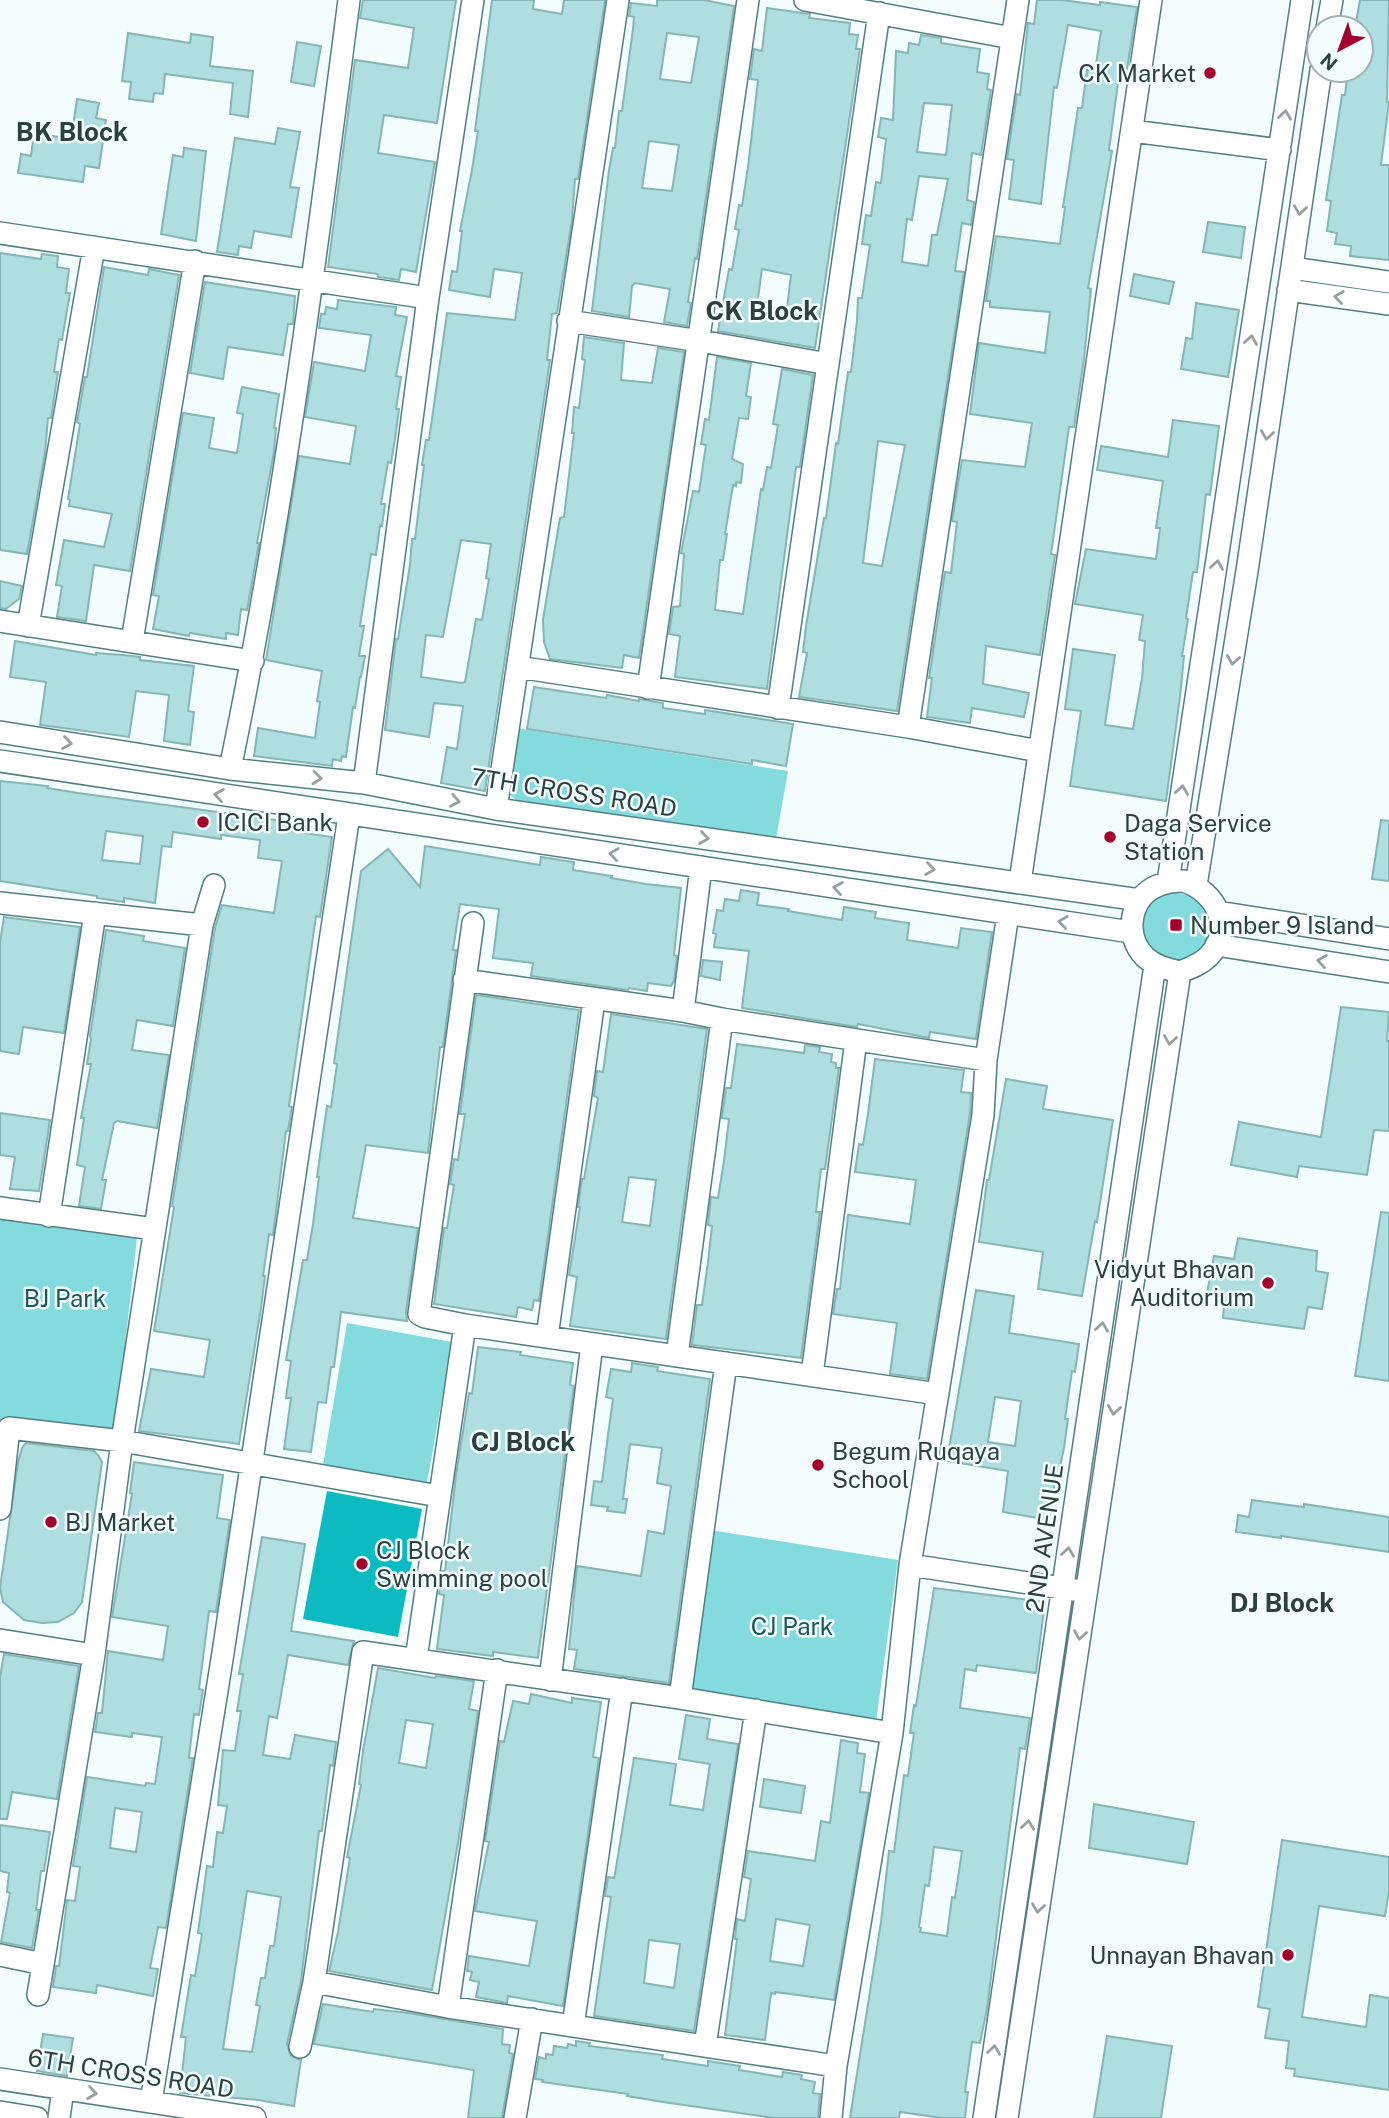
<svg xmlns="http://www.w3.org/2000/svg" width="1389" height="2118" font-family="'Public Sans',sans-serif">
<style>
.green{fill:#84dbde}
.water{fill:#0bbbc1}
.building{fill:#aedee0;stroke:#86b5b6;stroke-width:2;fill-rule:evenodd}
.lines{fill:none;stroke-linecap:round;stroke-linejoin:round}
.minor-casing{stroke:#527f80;stroke-width:24}
.minor{stroke:#fff;stroke-width:21}
.oneway{stroke:#96a0a0}
.poi-dot{fill:#a2022b;stroke:#f4fdfe;stroke-width:2.5}
.labels{text-anchor:middle;dominant-baseline:central;stroke-width:5;stroke-linejoin:round;paint-order:stroke}
.poi-label{font-size:24px;fill:#2c4040;stroke:#f4fdfe;text-anchor:start}
.street-label{font-size:24px;fill:#2c4040;stroke:#f4fdfe}
.park-label{font-size:24px;fill:#1a5759;stroke:#f4fdfe}
.neighbourhood-label{font-size:26px;font-weight:bold;fill:#2c4040;stroke:#f4fdfe}
</style>
<rect width="100%" height="100%" fill="#f4fdfe"/>
<path class="green" d="M509,727L788,771L776,839L527,808L511,796L501,779Z
M1142 927a34 34 0 1 1 68 0a34 34 0 1 1-68 0Z
M0,1217L137,1238L115,1437L3,1421L0,1441Z
M347,1323L452,1342L427,1483L323,1465Z
M710,1530L898,1560L876,1722L686,1692Z"/>
<path class="water" d="M327,1491L422,1509L398,1637L303,1619Z"/>
<path class="building" d="M363,0H456L437,123L384,115L378,153L435,162L416,272L401,269L399,280L378,277V274L328,267L355,60L408,68L414,28L360,18Z
M492,0H534L533,9L562,14L564,0H605L578,179H575L572,220L557,313L552,314L547,360H550L485,791L441,783L447,747L457,749L463,706L434,703L429,737L385,730L396,639H398L410,565L412,539H415L424,465H422L426,440H429L447,313L515,320L522,273L494,269L490,297L449,290L452,271L457,272L462,231H460L472,170L478,131H475ZM461,540L491,544L486,578L489,579L482,620L476,619L465,682L462,683L421,677L426,635L443,637Z
M657,0H704L734,6L697,259L695,258L688,302L691,303L687,326L664,322L670,289L635,283L632,286L629,317L592,311L609,170L613,148H615L619,111H622L633,29L634,17L629,16L631,3L657,6ZM667,33L699,37L691,83L660,79ZM649,141L679,145L672,191L642,188Z
M1037,0H1062L1100,5V2L1137,7L1127,69L1120,68L1109,150L1112,151L1088,288L1091,289L1084,359L1074,427H1069L1051,554L1055,555L1040,655L986,646L983,684L1029,693L1024,717L972,708L970,723L927,717L932,678H929L945,572L951,573L957,522L952,521L962,460L1025,467L1032,423L970,414L979,343L1045,353L1050,312L990,307V301H986L996,236L1060,244L1065,207H1063L1078,108H1082L1087,70L1095,71L1101,31L1068,25L1057,88L1054,87L1041,204L1009,199L1014,160L1007,159L1017,94L1020,95L1028,23L1034,24Z
M1360,0H1389L1387,102H1389L1381,165H1389V260L1350,256L1351,246L1335,244L1337,233L1327,231L1331,201L1326,200L1342,95H1345L1348,70H1361V28H1355Z
M767,8L810,14L809,18L850,23L849,34L858,35L856,49H860L815,348L718,331L729,269L732,270L739,230L735,229L739,205L742,206L748,167L758,80L750,79L754,49L762,51ZM762,269L791,275L786,316L756,312Z
M128,33L190,43L191,34L213,37L210,66L253,71L248,117L230,114L233,83L165,74L163,94L154,93L153,102L129,99L131,82L122,81Z
M921,35L941,38V43L980,49L977,72L989,74L987,89L991,90L981,155L972,153L967,200L974,202L971,225L962,223L955,271L964,272L897,711L799,697L807,653L803,652L806,626L824,518H826L836,443L838,444L848,372H851L857,321L858,298H862L870,245L862,244L866,215L871,216L876,182L881,183L886,139L878,137L881,118L893,120L896,51L908,53L909,43L919,45ZM924,103L952,105L946,155L917,152ZM919,176L948,179L937,235H932L928,266L902,262L907,219L912,220ZM878,441L905,445L882,566L863,563Z
M297,42L321,46L314,86L291,82Z
M77,99L99,103L96,118L106,120L99,168L85,166L83,182L18,173L21,154L31,156L34,133L71,139Z
M278,128L300,132L290,187L299,188L291,237L254,231L251,248L239,246L238,255L217,252L235,138L275,144Z
M184,148L206,151L196,241L161,234L173,155L183,157Z
M1208,222L1245,227L1241,258L1203,252Z
M0,253L41,259L42,254L58,256L57,267L69,269L66,293H70L62,340L59,339L54,372H58L51,418H48L45,453L27,554L0,550Z
M104,267L148,275L149,269L179,275L130,571L94,565L86,621L57,617L62,586L56,585L64,540L104,547L112,514L69,506L70,500L68,499L80,424L77,422L85,377H87Z
M1134,274L1174,282L1169,304L1130,296Z
M205,282L295,296L293,324H288L283,355L228,347L223,379L190,373Z
M338,300L396,307L395,315L407,317L396,376L401,377L396,409H399L395,439L391,463L388,462L381,504H385L382,526L380,525L376,555L371,554L360,626H364L359,656H365L361,677H360L355,708L353,707L346,757L342,756L341,761L333,759L332,766L254,756L258,728L315,738L320,702L317,701L322,671L266,660L299,456L350,464L356,426L305,417L314,362L365,371L371,335L319,328L321,314H325L326,307L337,309Z
M1196,303L1239,310L1228,377L1181,369L1186,338L1192,339Z
M584,337L624,343L621,380L652,383L658,348L684,352L639,658L624,655L622,668L550,659L544,642L543,619L560,518L564,517L574,433H572L574,407L579,408L585,360L582,359Z
M717,357L751,363L746,396L751,397L748,419L739,418L732,459L743,464L741,483L736,482V486L733,485L725,534H727L723,560H720L715,610L743,614L761,489L763,490L767,467L771,468L778,425L773,424L782,369L813,375L800,467H796L767,689L675,677L680,636L669,634L673,607L680,606L684,554L681,553L693,491L699,492L706,445L701,444L705,419L709,420Z
M242,387L279,394L274,428H276L274,452L257,543H259L247,610L241,609L238,635L226,633V639L190,633L189,636L153,629L159,596L153,595L183,413L214,418L209,448L237,453L243,414L237,413Z
M1173,420L1219,426L1210,495L1206,494L1197,572H1193L1186,618L1188,619L1182,656H1184L1180,697L1166,801L1070,786L1081,711L1065,709L1073,649L1115,655L1105,725L1133,729L1142,678L1145,641L1139,640L1143,615L1075,604L1086,549L1156,559L1160,528H1156L1163,481L1097,470L1101,446L1168,457Z
M0,581L22,586L19,599L6,609L0,608Z
M15,641L96,655V653L123,655L140,657V660L194,666L188,711L194,712L190,745L164,741L169,695L136,691L129,737L40,725L46,682L10,677Z
M534,687L606,698L607,695L639,701V699L663,703V708L705,714V710L793,724L786,766L752,760V764L527,729Z
M0,781L48,786L47,788L78,793L291,822L290,831L332,837L320,917L316,916L289,1106L292,1107L288,1131H286L273,1235L269,1234L263,1276H265L261,1308L239,1444L139,1431L151,1369L204,1377L210,1340L154,1331L174,1207L172,1206L215,928L222,905L274,913L282,861L258,858L260,840L221,835V839L173,832L171,847L162,846L155,903L124,898V902L97,898V896L0,881ZM106,831L143,836L140,864L102,860Z
M1381,820L1389,821V881L1372,879Z
M425,846L540,865L541,857L574,862L573,870L612,876L611,878L646,884L681,888L674,955L677,956L674,981L671,986L648,983L647,991L629,988L628,990L531,976L533,963L493,958L499,909L460,904L453,950H456L443,1047H440L428,1153L366,1145L353,1218L418,1228L406,1312L407,1321L341,1312L334,1367H331L326,1403L318,1402L311,1452L284,1449L291,1398H286L291,1361L286,1360L303,1260H307L313,1224L319,1177H317L327,1106L331,1107L337,1064L334,1063L361,871L388,849L420,887Z
M741,890L759,893L757,905L789,909L788,911L842,920L844,907L876,912L875,918L909,923L907,940L958,948L961,928L992,932L976,1039L930,1032L929,1038L858,1024L857,1027L742,1008L749,951L714,947L716,934L713,933L717,910L723,911L725,899L739,901Z
M4,917L80,927L64,1033L23,1027L19,1054L0,1051V942Z
M106,930L144,936L143,941L185,948L173,1026L137,1020L132,1050L169,1055L157,1128L117,1121L114,1123L102,1180H106L101,1209L79,1206L85,1167L77,1165L84,1118H81L91,1064H87L91,1039L90,1036Z
M703,960L722,962L720,980L701,976Z
M476,995L579,1010L539,1301L534,1300L532,1310L518,1307L516,1317L434,1304L444,1228H447L454,1185L450,1184L454,1159L458,1160L465,1114H460Z
M1341,1007L1389,1012L1387,1041H1389V1131L1374,1130L1367,1175L1299,1166L1297,1177L1231,1165L1239,1122L1321,1137Z
M611,1014L707,1029L666,1339L570,1326L577,1277L569,1275L580,1207H578L582,1179H584L598,1098L594,1096L597,1071L603,1072ZM629,1177L656,1180L650,1226L622,1222Z
M737,1044L804,1053L805,1045L820,1047L819,1052L832,1054L831,1062L836,1063V1068H839L825,1169H821L816,1212H820L801,1358L692,1345L697,1305H702L708,1262L712,1226L708,1225L711,1197L718,1198L724,1161L729,1119L722,1118L726,1088H731Z
M875,1059L964,1070L961,1092L971,1093L970,1114L927,1379L890,1374L897,1323L833,1314L837,1289H840L848,1215L910,1224L916,1180L855,1172L859,1144L863,1145L868,1114Z
M1006,1079L1047,1086L1043,1109L1113,1120L1097,1222L1095,1221L1082,1296L1038,1289L1043,1252L979,1242L987,1180H989Z
M0,1113L50,1120L39,1191L10,1189L15,1157L0,1155Z
M1381,1212L1389,1213V1381L1355,1376Z
M1238,1238L1317,1251L1316,1271L1328,1273L1322,1309L1308,1307L1304,1329L1223,1318L1225,1297L1207,1293L1214,1256L1234,1259Z
M976,1290L1014,1296L1009,1333L1079,1344L1075,1372L1072,1371L1065,1419H1068L1064,1448L1057,1481H1055L1049,1520L1003,1512L1008,1471L947,1461ZM995,1397L1021,1401L1015,1446L988,1442Z
M478,1347L521,1352L520,1355L573,1363L570,1385L574,1386L538,1658L493,1652V1656L437,1649L444,1595L439,1594L441,1581L442,1571H445L456,1475L469,1393L472,1394Z
M632,1363L658,1367L657,1371L710,1379L669,1683L574,1669L577,1650L569,1649L577,1566L641,1576L648,1531L664,1534L671,1486L657,1483L662,1448L630,1444L623,1499H627L625,1513L607,1511L608,1507L591,1505L594,1481L602,1482L608,1435L613,1399L606,1397L611,1369L631,1372Z
M26,1443L94,1451L98,1455L102,1462L82,1602L74,1613L58,1622L42,1623L24,1620L3,1602L0,1588L18,1462L22,1448Z
M134,1462L223,1475L217,1518L230,1520L216,1612L209,1611L199,1689L203,1690L199,1715L194,1714L189,1758H193L166,1928L158,1927L150,1968L158,1969L153,1996L97,1985L96,1993L53,1987L56,1966H59L67,1900L75,1901L80,1867L73,1866L87,1777L145,1786L146,1783L155,1784L162,1737L132,1733V1737L95,1732L98,1713H102L108,1651L163,1660L168,1626L112,1617L132,1494L130,1493ZM115,1808L142,1812L136,1852L110,1848Z
M1252,1500L1304,1507V1504L1389,1517V1552L1281,1536V1538L1236,1532L1238,1515L1249,1517Z
M262,1537L305,1544L291,1631L354,1641L348,1665L288,1655L277,1718L269,1716L263,1755L290,1759L295,1735L336,1742L333,1766L330,1765L322,1831H319L301,1981L287,2044L291,2056L301,2060L294,2106L258,2100L180,2093L186,2037H181L191,1975L195,1976L202,1934L198,1933L207,1866L213,1867L217,1832L223,1833L227,1806L218,1805L223,1750L235,1751L241,1711H237L243,1674H239ZM247,1891L281,1897L274,1946H270L265,1978H261L256,2005L260,2006L252,2052L223,2049Z
M934,1588L1045,1602L1036,1673L977,1665L976,1671L965,1669L960,1708L1030,1718L1025,1749L1020,1748L987,2009L980,2043L972,2042L965,2092H968L965,2118H942L900,2112L899,2118H850L881,1922L889,1851L894,1852L904,1775L908,1776L914,1733H910L914,1705L916,1706ZM934,1847L962,1851L955,1898L952,1897L947,1936L920,1932L921,1928L919,1927L925,1885L929,1886Z
M4,1654L79,1666L57,1799L12,1792L7,1819H0V1677Z
M378,1668L435,1678L436,1676L474,1681L469,1709L478,1711L459,1837L432,1990L329,1971L338,1932L350,1858L347,1857L361,1785L359,1784L363,1751ZM406,1720L433,1724L426,1768L399,1763Z
M531,1694L572,1703V1698L601,1702L593,1757L599,1758L563,2006L508,1996L507,2003L476,1997L479,1982L470,1980L472,1972L467,1971L469,1956L529,1966L537,1921L475,1911L489,1842L485,1841L500,1741L504,1742L513,1701L529,1704Z
M686,1715L710,1719L707,1739L738,1744L694,2031L594,2016L611,1897L605,1896L608,1877L614,1878L615,1874L634,1758L676,1764L670,1805L703,1810L710,1764L679,1759ZM649,1940L680,1944L674,1988L644,1983Z
M841,1740L858,1743L857,1753L865,1754L860,1792L869,1793L834,2000L775,1992V1994L771,1993L765,2040L725,2035L737,1939H735L737,1919L745,1921L751,1879L744,1877L748,1851L815,1861L821,1821L830,1823ZM776,1919L810,1925L803,1966L770,1961Z
M764,1779L805,1786L801,1813L760,1807Z
M1094,1804L1194,1822L1187,1864L1089,1848Z
M0,1825L50,1832L44,1871H41L36,1910H39L32,1948L1,1942L10,1893L7,1892L9,1873L0,1871Z
M1282,1840L1389,1857V1892L1385,1916L1319,1906L1302,2017L1366,2027L1370,1995L1389,1998V2090L1294,2076L1295,2069L1286,2068L1289,2041L1265,2038L1270,2009L1258,2007Z
M323,2004L373,2012L374,2009L409,2013L503,2029L502,2044L510,2045L509,2053L513,2054L502,2118H468L474,2070L314,2044Z
M43,2034L73,2038L67,2076L37,2071Z
M1107,2036L1172,2046L1161,2118H1094Z
M576,2041L590,2043L589,2046L663,2055L662,2059L708,2066V2061L740,2066L739,2070L782,2077L783,2072L802,2075L801,2079L815,2082L813,2093L820,2094L818,2118H774L663,2102L627,2096L628,2094L542,2082L543,2080L535,2079L539,2057L546,2059V2054L553,2055L554,2046L567,2048L568,2044L576,2046Z"/>
<g class="lines">
<defs>
<path id="minor" d="M805,0L1012,38
M1327,28L1332,0
M1132,131L1280,150
M0,233L428,298
M1292,268L1389,282
M1288,290L1389,304
M568,321L700,341L828,364
M0,621L253,661
M28,626L94,247
M132,641L195,261
M518,667L908,727L1039,751
M648,688L748,0
M778,708L879,13
M908,727L1018,0
M0,732L230,769L364,783L496,809L1140,900
M0,761L1131,932
M230,769C283,515 316,257 349,0
M364,783L428,298L473,0
M496,809L618,0
M1184,881C1216,892 1235,928 1209,956C1201,964 1191,968 1180,972C1167,969 1155,966 1145,957C1124,936 1129,898 1157,886C1166,882 1174,881 1184,881Z
M1020,882L1151,0
M1168,882L1302,0
M1196,885L1247,571L1321,70
M0,903L202,925
M1218,912L1389,939
M473,923L419,1314L425,1317L465,1325L938,1394
M1216,945L1389,972
M464,980L683,1011L722,1019L986,1060
M683,1011L701,867
M0,1208L154,1229
M49,1216L95,913
M547,1337L594,1000
M677,1356L722,1019
M812,1375L856,1040
M0,1509L9,1428L122,1441L439,1496
M910,1565L1075,1590
M0,1640L94,1655
M416,1659L465,1325
M550,1680L592,1344
M680,1698L726,1363
M0,1955L43,1964
M314,1982L363,1652L680,1698L892,1733
M38,1995L94,1655L122,1441L202,925L214,885
M448,2007L497,1670
M573,2026L622,1689
M705,2046L756,1710
M300,2047L314,1982L448,2007L836,2066
M0,2079L255,2118
M151,2102L223,1653L349,815
M0,2112L37,2118
M59,2118L63,2089
M515,2118L532,2019
M831,2118L836,2066L892,1733L910,1565L983,1115L986,1060L1008,914
M984,2118L1155,965
M1007,2118L1180,972"/>
</defs>
<use href="#minor" class="minor-casing"/>
<use href="#minor" class="minor"/>
</g>
<defs><path id="oneway-chevron" d="M-2-3.5L2.5 0L-2 3.5" fill="none" stroke-width="1.6" stroke-linecap="round" stroke-linejoin="round" transform="scale(1.75)"/></defs>
<g class="oneway">
<use href="#oneway-chevron" transform="translate(1285 115) rotate(-82)"/>
<use href="#oneway-chevron" transform="translate(1300 210) rotate(98)"/>
<use href="#oneway-chevron" transform="translate(1339 297) rotate(-172)"/>
<use href="#oneway-chevron" transform="translate(1251 340) rotate(-81)"/>
<use href="#oneway-chevron" transform="translate(1267 435) rotate(98)"/>
<use href="#oneway-chevron" transform="translate(1217 565) rotate(-81)"/>
<use href="#oneway-chevron" transform="translate(1233 660) rotate(99)"/>
<use href="#oneway-chevron" transform="translate(67 743) rotate(9)"/>
<use href="#oneway-chevron" transform="translate(317 778) rotate(6)"/>
<use href="#oneway-chevron" transform="translate(1182 790) rotate(-81)"/>
<use href="#oneway-chevron" transform="translate(219 795) rotate(-171)"/>
<use href="#oneway-chevron" transform="translate(455 801) rotate(11)"/>
<use href="#oneway-chevron" transform="translate(704 838) rotate(8)"/>
<use href="#oneway-chevron" transform="translate(614 854) rotate(-172)"/>
<use href="#oneway-chevron" transform="translate(930 869) rotate(8)"/>
<use href="#oneway-chevron" transform="translate(838 888) rotate(-171)"/>
<use href="#oneway-chevron" transform="translate(1063 922) rotate(-172)"/>
<use href="#oneway-chevron" transform="translate(1322 961) rotate(-171)"/>
<use href="#oneway-chevron" transform="translate(1170 1040) rotate(99)"/>
<use href="#oneway-chevron" transform="translate(1102 1327) rotate(-82)"/>
<use href="#oneway-chevron" transform="translate(1114 1410) rotate(99)"/>
<use href="#oneway-chevron" transform="translate(1068 1552) rotate(-82)"/>
<use href="#oneway-chevron" transform="translate(1080 1635) rotate(99)"/>
<use href="#oneway-chevron" transform="translate(1028 1825) rotate(-82)"/>
<use href="#oneway-chevron" transform="translate(1038 1908) rotate(98)"/>
<use href="#oneway-chevron" transform="translate(994 2050) rotate(-82)"/>
<use href="#oneway-chevron" transform="translate(92 2093) rotate(9)"/>
</g>
<g class="poi-dot">
<circle cx="1210" cy="73" r="7"/>
<circle cx="203" cy="822" r="7"/>
<circle cx="1110" cy="837" r="7"/>
<rect x="1169" y="918" width="14" height="14" rx="3.5"/>
<circle cx="1268" cy="1283" r="7"/>
<circle cx="818" cy="1465" r="7"/>
<circle cx="51" cy="1522" r="7"/>
<circle cx="362" cy="1564" r="7"/>
<circle cx="1288" cy="1955" r="7"/>
</g>
<g class="labels">
<g class="poi-label">
<text x="1196" y="73" text-anchor="end">CK Market</text>
<text x="217" y="822">ICICI Bank</text>
<text x="1124" y="823">Daga Service<tspan x="1124" dy="28">Station</tspan></text>
<text x="1190" y="925">Number 9 Island</text>
<text x="1254" y="1269" text-anchor="end">Vidyut Bhavan<tspan x="1254" dy="28">Auditorium</tspan></text>
<text x="832" y="1451">Begum Ruqaya<tspan x="832" dy="28">School</tspan></text>
<text x="65" y="1522">BJ Market</text>
<text x="376" y="1550">CJ Block<tspan x="376" dy="28">Swimming pool</tspan></text>
<text x="1274" y="1955" text-anchor="end">Unnayan Bhavan</text>
</g>
<g class="street-label">
<text transform="translate(574 792) rotate(9)">7TH CROSS ROAD</text>
<text transform="translate(1044 1538) rotate(-82)">2ND AVENUE</text>
<text transform="translate(131 2073) rotate(9)">6TH CROSS ROAD</text>
</g>
<g class="park-label">
<text x="65" y="1298">BJ Park</text>
<text x="792" y="1626">CJ Park</text>
</g>
<g class="neighbourhood-label">
<text x="72" y="131">BK Block</text>
<text x="762" y="310">CK Block</text>
<text x="523" y="1441">CJ Block</text>
<text x="1282" y="1602">DJ Block</text>
</g>
</g>
<g transform="translate(1340 49) rotate(221)"><circle r="33" fill="#f4fdfe" stroke="#a4b1b2" stroke-width="2"/>
<path d="M0-5L12 26L0 18L-12 26Z" fill="#a2022b"/>
<text y="-10" font-size="19" font-weight="bold" text-anchor="middle" fill="#2c4040">N</text>
</g>
</svg>
